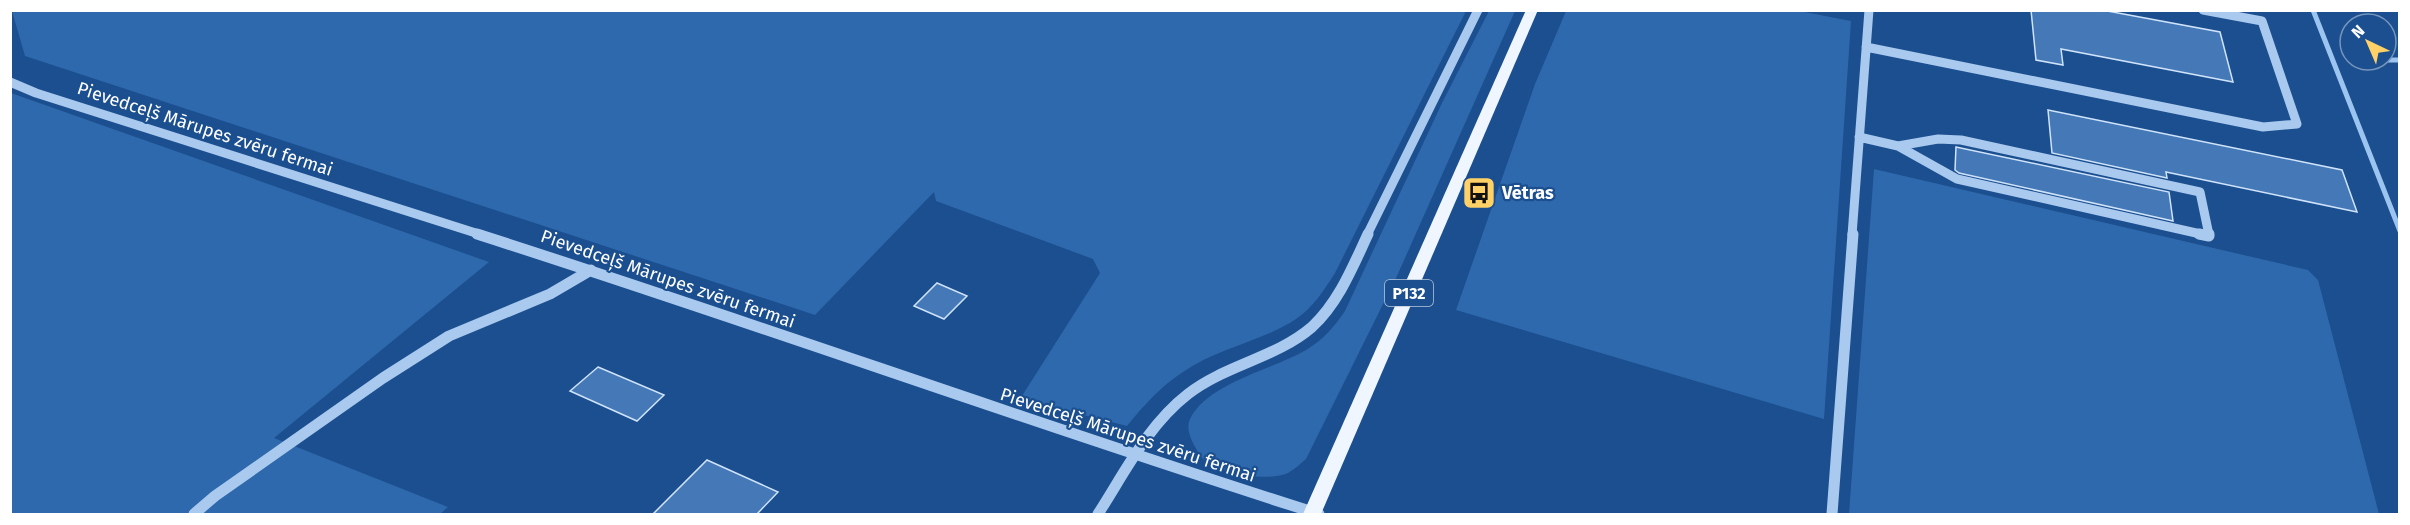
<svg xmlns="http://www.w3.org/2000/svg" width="2410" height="525" font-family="'Fira Sans',sans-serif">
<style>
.green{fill:#2e69ad}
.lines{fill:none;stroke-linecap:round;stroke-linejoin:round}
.stream{stroke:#9cc4f0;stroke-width:5}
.building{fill:#4478b7;stroke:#cfe3fa;stroke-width:1.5}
.minor-far1{stroke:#a9c9ee;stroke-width:9}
.minor{stroke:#a9c9ee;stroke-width:11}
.major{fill:#f0f6ff;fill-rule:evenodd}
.labels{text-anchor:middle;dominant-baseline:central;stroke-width:4.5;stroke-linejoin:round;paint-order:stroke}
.shield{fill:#1b4f8f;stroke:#bbcadd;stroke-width:1.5}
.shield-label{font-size:16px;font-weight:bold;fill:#fff}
.street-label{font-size:18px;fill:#fff;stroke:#1b4f8f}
.poi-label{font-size:18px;font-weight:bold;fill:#fff;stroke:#1b4f8f;text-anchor:start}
</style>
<rect width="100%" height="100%" fill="#1b4f8f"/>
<path class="green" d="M1794,10L1851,21L1824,419L1456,310L1535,84L1566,11Z
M12,11V10L1466,11L1335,273C1324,290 1313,308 1296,319C1261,342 1217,348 1183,372C1160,387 1144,405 1127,426L1020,399L1100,273L1093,259L936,201L934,192L815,315L25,56Z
M1489,11H1515L1397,276L1306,459C1300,464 1295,469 1288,473C1267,482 1222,474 1204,460C1200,456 1197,450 1194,445C1190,437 1186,428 1190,419C1207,383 1274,369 1306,350C1323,340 1334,327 1345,311L1442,103Z
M11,93L489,262L274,438L448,507L440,514H11Z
M1874,169L2308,270L2318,280L2379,514H1849Z"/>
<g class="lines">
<path class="stream" d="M2313,10L2400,231
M2386,60H2400"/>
</g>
<path class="building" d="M2031,10H2102L2220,32L2233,82L2061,49L2063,65L2036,60Z
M2048,110L2342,170L2357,212L2166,172L2167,178L2052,153Z
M1956,147L2169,192L2173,221L1959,173L1955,170Z
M937,283L967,296L944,319L914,306Z
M598,367L664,395L637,421L570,391Z
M707,460L778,492L757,514H653Z"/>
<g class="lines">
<path class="minor-far1" d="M1866,47L2263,127L2297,124L2262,21L2203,10
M10,82L36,93L482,235
M1859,137L1898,146
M1898,146L1957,179L2205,235
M1898,146L1938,139L1961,140L2200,192L2209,235
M1367,235L1478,10
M1852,235L1869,10"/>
<path class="minor" d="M477,234C759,324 1037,425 1319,514
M2199,234L2209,236V234
M194,514L215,496L383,378L449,336L550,294L591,270
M1098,514C1125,472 1148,425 1188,394C1225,365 1276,358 1312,327C1339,302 1353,266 1368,234
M1832,514L1853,234"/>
<path class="major" d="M1526,10H1538L1321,514H1303Z"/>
</g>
<defs>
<symbol id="bus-square" viewBox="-11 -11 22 22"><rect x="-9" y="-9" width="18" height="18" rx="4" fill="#ffd166" stroke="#1b4f8f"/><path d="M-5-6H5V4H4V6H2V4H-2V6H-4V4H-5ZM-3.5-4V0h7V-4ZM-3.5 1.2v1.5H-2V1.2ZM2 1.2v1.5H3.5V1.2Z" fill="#111"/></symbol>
</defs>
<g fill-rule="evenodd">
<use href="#bus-square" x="1460" y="174" width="38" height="38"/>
</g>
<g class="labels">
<rect class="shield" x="1385" y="280" width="48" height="26" rx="4.5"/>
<g class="shield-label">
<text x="1409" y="293">P132</text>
</g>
<g class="street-label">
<text transform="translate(205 129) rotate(18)">Pievedceļš Mārupes zvēru fermai</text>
<text transform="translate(668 279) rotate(19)">Pievedceļš Mārupes zvēru fermai</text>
<text transform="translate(1128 435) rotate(18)">Pievedceļš Mārupes zvēru fermai</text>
</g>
<g class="poi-label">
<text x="1502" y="193">Vētras</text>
</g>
</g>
<rect width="2410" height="525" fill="none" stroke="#ffffff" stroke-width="24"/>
<g transform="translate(2368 42) rotate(316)"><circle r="28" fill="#1b4f8f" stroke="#7695bc" stroke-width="1.5"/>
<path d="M0-4.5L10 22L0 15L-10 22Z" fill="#ffd166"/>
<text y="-9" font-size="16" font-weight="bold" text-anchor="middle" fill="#ffffff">N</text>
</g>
</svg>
